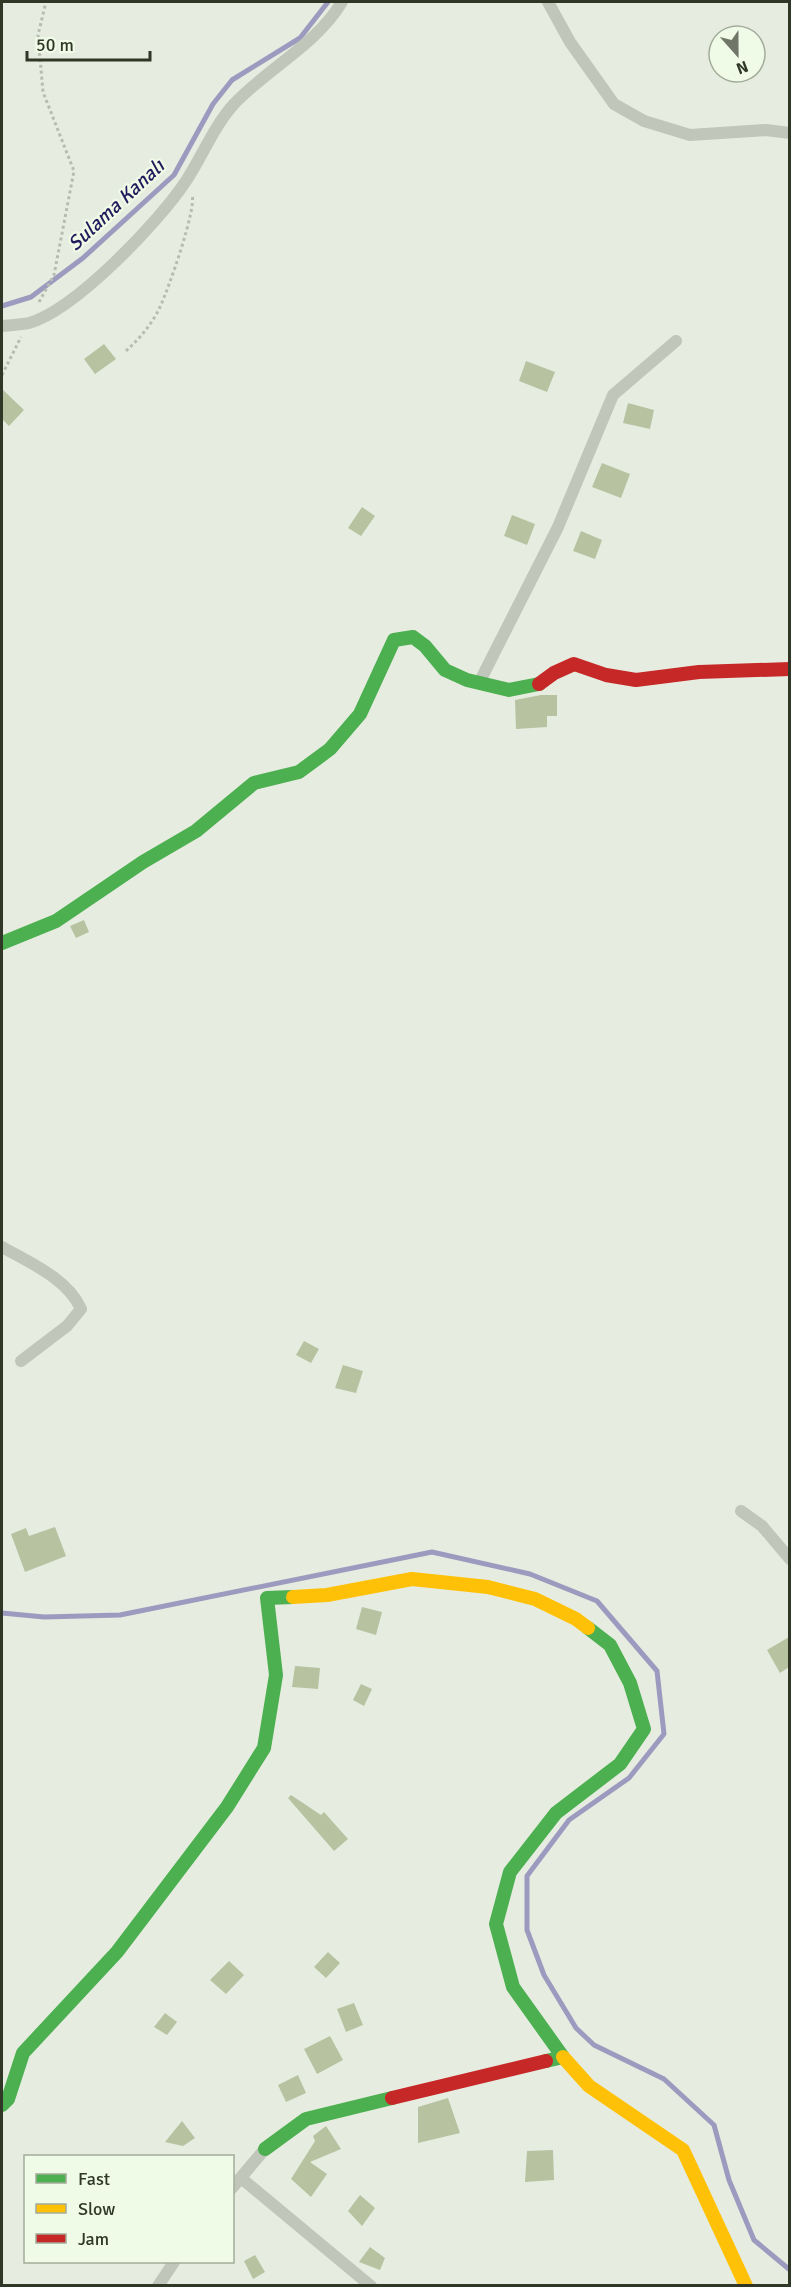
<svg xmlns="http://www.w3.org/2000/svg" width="791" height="2287" font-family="Signika,sans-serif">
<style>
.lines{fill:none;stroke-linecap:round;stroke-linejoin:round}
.stream{stroke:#9c9bbf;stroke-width:5}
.building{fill:#b7c2a1}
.path{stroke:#b6bdb0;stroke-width:3;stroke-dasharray:3 3;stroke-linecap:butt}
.street{stroke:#c0c6b9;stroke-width:12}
.fast{stroke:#4caf50;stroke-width:14}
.slow{stroke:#ffc107;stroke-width:14}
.jam{stroke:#c62828;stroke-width:14}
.labels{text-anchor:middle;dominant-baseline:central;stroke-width:4.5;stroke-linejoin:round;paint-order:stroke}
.water-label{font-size:20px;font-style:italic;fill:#221b5b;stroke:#effae7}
</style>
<rect width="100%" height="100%" fill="#e6ede0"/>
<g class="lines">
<path class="stream" d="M2,306L31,297L83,258L174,175L213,104L232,80L300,38L328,2
M2,1613L44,1617L120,1615L432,1552L530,1574L597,1601L657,1671L664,1734L629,1778L569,1820L527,1876V1930L544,1975L576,2028L594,2045L664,2079L714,2125L729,2180L754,2240L790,2270"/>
</g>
<path class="building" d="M104,344L116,359L95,374L84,359Z
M526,361L555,372L547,392L519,381Z
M2,389L24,410L9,426L2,419Z
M628,403L654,410L650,429L623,423Z
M602,463L630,474L621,498L592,487Z
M362,507L375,516L361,536L348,528Z
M512,515L535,524L527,545L504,536Z
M581,531L602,540L595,559L573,551Z
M541,695H557V716H547V727L516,729L515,700Z
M84,920L89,932L76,938L70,926Z
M304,1341L319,1349L311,1363L296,1355Z
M343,1365L363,1371L356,1393L335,1388Z
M55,1527L66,1556L25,1572L11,1534L26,1528L29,1536Z
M362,1607L382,1612L376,1635L356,1629Z
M789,1637V1667L780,1673L767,1650Z
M295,1666L320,1668L318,1689L292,1687Z
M361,1684L372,1689L364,1706L353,1700Z
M291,1795L321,1815L324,1812L348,1839L334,1851L288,1798Z
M328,1952L340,1963L326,1978L314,1967Z
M229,1961L244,1975L226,1994L210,1980Z
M354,2003L363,2025L346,2032L337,2009Z
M165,2013L177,2022L167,2035L154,2027Z
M330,2036L343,2060L317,2074L304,2049Z
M298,2075L306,2093L286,2102L278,2085Z
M448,2098L460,2133L418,2143V2107Z
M182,2121L195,2138L183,2146L165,2142Z
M326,2126L341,2149L310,2162L327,2174L311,2197L291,2179L315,2141L313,2136Z
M553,2150L554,2180L525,2182L527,2151Z
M360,2195L375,2208L362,2226L348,2211Z
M370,2247L385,2258L380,2270L359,2262Z
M255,2255L265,2272L253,2279L244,2261Z"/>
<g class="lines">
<path class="path" d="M39,302L54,275L74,171L43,92L38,35L46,2
M126,351C140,338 152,324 160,307C168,290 197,208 192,195
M2,375L21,337"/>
<path class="street" d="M548,2L570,42L614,104L644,121L690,135L766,130L790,133
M2,326C10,325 20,325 29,323C75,310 159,222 186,181C202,157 214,126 234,104C268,68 316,45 342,2
M479,683L558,527L613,395L676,341
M2,1247C29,1262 68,1279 81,1309L67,1326L21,1361
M741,1511L762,1526L790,1559
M241,2178L371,2286
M232,2188L265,2149
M158,2286L174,2262"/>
<path class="fast" d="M2,943L56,921L143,862L196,831L254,783L299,772L330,749L360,714L394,640L413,637L425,646L445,670L467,680L509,690L539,684
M546,2061L563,2057L513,1987L496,1924L510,1872L556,1813L620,1764L644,1729L630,1683L610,1645L588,1628
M2,2105L8,2099L23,2053L117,1952L227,1807L264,1748L276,1675L267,1598L293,1597
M265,2149L306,2119L392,2098"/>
<path class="slow" d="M293,1597L327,1595L412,1579L488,1587L535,1599L576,1619L588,1628
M563,2057L589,2086L683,2150L746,2286"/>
<path class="jam" d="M539,684L554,673L574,664L606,675L636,680L699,672L790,669
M392,2098L546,2061"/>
</g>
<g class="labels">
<g class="water-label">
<text transform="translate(116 205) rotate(-43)">Sulama Kanalı</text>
</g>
</g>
<rect width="791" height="2287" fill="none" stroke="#313727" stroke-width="6"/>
<rect x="24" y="2155" width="210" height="108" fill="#effae7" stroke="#a3ac9a" stroke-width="1.5"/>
<rect x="36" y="2174" width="30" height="9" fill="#4caf50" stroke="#a3ac9a" stroke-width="1.5"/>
<text x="78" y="2185" font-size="18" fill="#313727">Fast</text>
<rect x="36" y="2204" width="30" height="9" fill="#ffc107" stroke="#a3ac9a" stroke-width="1.5"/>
<text x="78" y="2215" font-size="18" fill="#313727">Slow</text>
<rect x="36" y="2234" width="30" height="9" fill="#c62828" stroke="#a3ac9a" stroke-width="1.5"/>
<text x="78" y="2245" font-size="18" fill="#313727">Jam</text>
<g transform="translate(737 54) rotate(159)"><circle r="28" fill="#effae7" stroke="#a3ac9a" stroke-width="1.5"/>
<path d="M0-4.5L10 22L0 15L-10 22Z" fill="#707768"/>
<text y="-9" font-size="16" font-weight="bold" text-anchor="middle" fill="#313727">N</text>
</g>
<path d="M27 51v9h123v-9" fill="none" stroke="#313727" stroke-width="3"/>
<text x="36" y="51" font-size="18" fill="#313727" stroke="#effae7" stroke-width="4.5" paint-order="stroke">50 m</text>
</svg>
